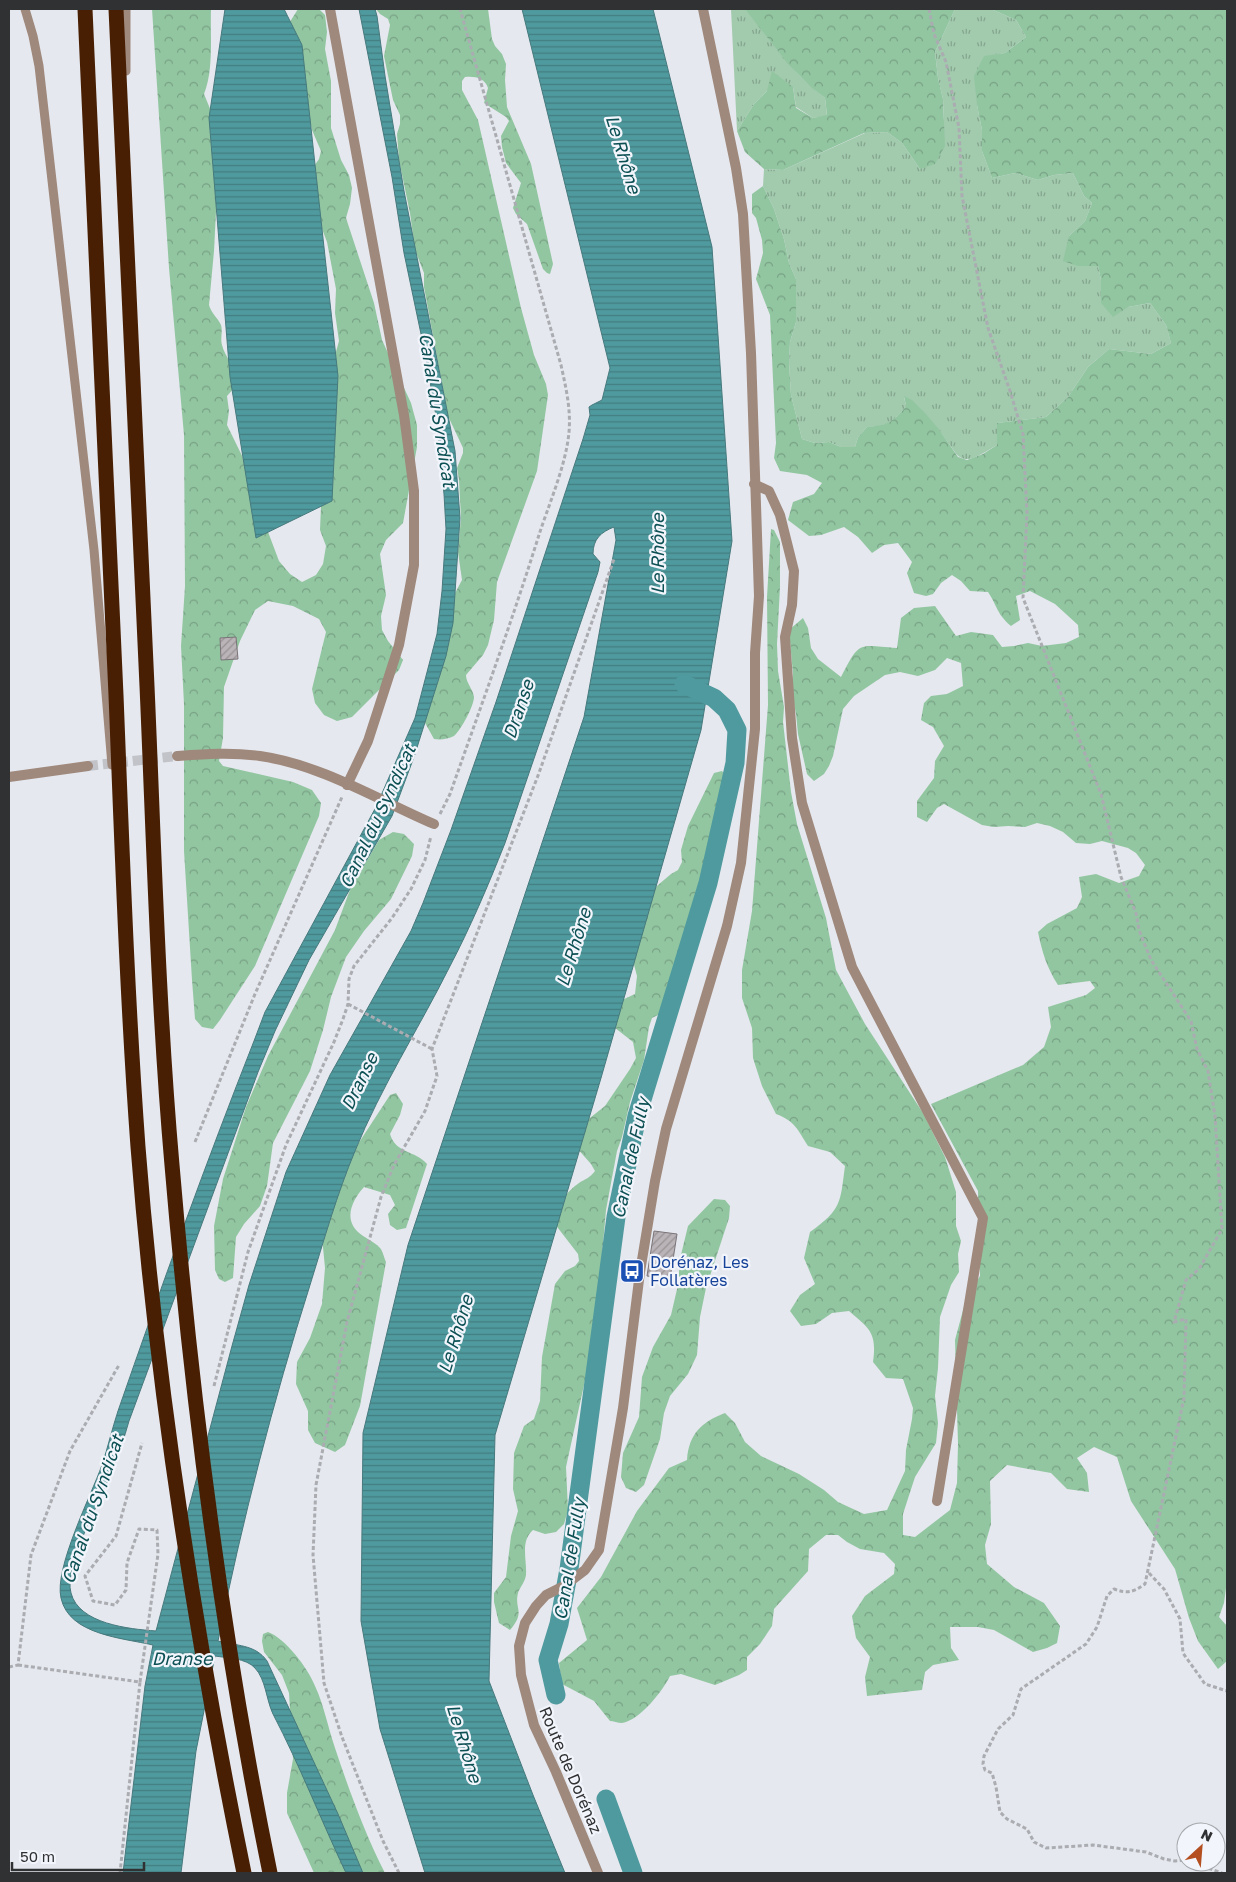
<svg xmlns="http://www.w3.org/2000/svg" width="1236" height="1882" font-family="'Golos Text',sans-serif">
<style>
.grass{fill:url(#grass-tufts)}
.forest{fill:url(#forest-crowns)}
.water{fill:url(#water-rules);stroke:#467a7e}
.lines{fill:none;stroke-linecap:round;stroke-linejoin:round}
.canal{stroke:#4f9a9e;stroke-width:19}
.building{fill:url(#building-hatch);stroke:#7a7478}
.street-tunnel{stroke:#c1c3c9;stroke-width:10;stroke-dasharray:10 5;stroke-linecap:butt}
.path{stroke:#aaacb1;stroke-width:3;stroke-dasharray:4 2.5;stroke-linecap:butt}
.lane{stroke:#9f887c;stroke-width:9}
.street{stroke:#9f887c;stroke-width:10}
.highway{stroke:#491f03;stroke-width:15}
.labels{text-anchor:middle;dominant-baseline:central;stroke-width:4.5;stroke-linejoin:round;paint-order:stroke}
.transit-label{font-size:16px;fill:#164399;stroke:#f2f5fb;text-anchor:start}
.street-label{font-size:16px;fill:#303133;stroke:#f2f5fb}
.water-label{font-size:18px;font-style:italic;fill:#0c5054;stroke:#f2f5fb}
</style>
<defs>
<pattern id="grass-tufts" width="24" height="20" patternUnits="userSpaceOnUse" patternTransform="scale(1.25)"><rect width="24" height="20" fill="#a2caad"/><path d="M3 7l-1-3M5 7V3M7 7l1-3M15 17l-1-3M17 17v-4M19 17l1-3" fill="none" stroke="#84a58d"/></pattern>
<pattern id="forest-crowns" width="20" height="18" patternUnits="userSpaceOnUse" patternTransform="scale(1.25)"><rect width="20" height="18" fill="#92c6a1"/><path d="M2 6a3 3 0 1 1 6 0M12 15a3 3 0 1 1 6 0" fill="none" stroke="#78a184"/></pattern>
<pattern id="water-rules" width="6" height="5" patternUnits="userSpaceOnUse" patternTransform="scale(1.25)"><rect width="6" height="5" fill="#4f9a9e"/><path d="M0 2.5h6" fill="none" stroke="#427e81"/></pattern>
<pattern id="building-hatch" width="6" height="6" patternUnits="userSpaceOnUse" patternTransform="scale(1.25)"><rect width="6" height="6" fill="#bab3b7"/><path d="M-1 1l2-2M0 6l6-6M5 7l2-2" fill="none" stroke="#989295"/></pattern>
</defs>
<rect width="100%" height="100%" fill="#e5e8ee"/>
<path class="grass" d="M731,9H745L750,13C772,45 794,74 825,98L827,116L813,118L796,107L793,87L767,91L754,104L737,131Z
M955,9H991L1016,20L1026,37L1005,53L984,57L977,105L982,130V151L992,178L1015,173L1038,180L1054,175L1073,173L1084,196L1092,203L1085,221L1069,236L1078,266H1098L1101,280V303L1128,307L1150,303L1166,325L1171,343L1151,354L1109,349L1088,367L1068,397L1046,417L997,423V445C988,450 975,460 965,459C957,458 954,450 949,444C935,423 924,412 904,397L906,406C893,423 887,426 867,427L858,437L855,447H841L829,442L815,443L802,439L791,395L789,362L790,342L796,322V279L789,263L784,239L774,209L763,186L764,169L783,170L865,133L887,132L902,143L920,169L944,119L943,99L938,78L935,52Z"/>
<path class="forest" d="M152,9H211C210,35 214,69 204,94L213,116L218,173L214,251L209,305C211,313 218,318 221,325C223,332 220,338 222,345C225,357 235,368 242,379L227,396L229,411L227,425L247,466L256,500L279,561L290,574L302,582L316,575L323,564L326,546L320,530L326,388L339,341L335,313L336,289L327,242L310,197L308,175L319,159L321,151L312,130L288,25L298,9H319L325,15L327,32L325,49L331,81V128L341,160L349,175L352,188L350,204L346,218L374,303L382,340L411,403L417,425V447L403,523L386,540L380,554L386,595L381,616L382,630L388,641L403,660L399,670L352,717L337,721L324,715L315,703L312,689L326,632L319,619L293,606L268,601L255,610L240,641L224,687L223,738L219,761L223,766L293,782L312,790L321,803L319,816L255,966L220,1020L213,1029L202,1027L195,1019L192,980L184,851V704L181,646L185,586L184,435L169,268Z
M376,9H488L492,39L495,46L502,54L506,64L505,80L507,107L531,164L553,264L550,274L547,273L543,269L527,224L516,214L513,208L521,183L506,163L502,147L501,136L509,121L506,117L484,103L488,88C485,78 475,76 465,77L462,81V90L478,120L521,308L534,355L546,384L548,395L537,471L497,582L494,620L488,645L483,655L466,675C466,683 473,689 474,697C474,706 461,730 454,736C448,739 441,740 434,739L424,721L427,707L439,679L453,597L462,580L458,552L461,518L459,480L457,468L463,453V448L448,416L424,287V273L415,250L410,213L399,160L397,134L400,124V115L393,100L384,56L390,25L388,19L380,14Z
M745,9H955L935,52L938,78L943,99L945,146L935,164L920,169L902,143L887,132L864,133L783,170L764,169L745,152L737,131L754,104L767,91L772,71L793,87L796,108L813,118L827,115L825,98L812,88L787,63Z
M991,9H1227V1586L1226,1588L1224,1603L1219,1617L1227,1626V1661L1218,1669L1198,1641L1189,1618L1175,1569L1131,1501L1117,1457L1094,1447L1077,1458L1087,1473L1089,1492L1067,1489L1051,1473L1007,1465L990,1481L991,1524L985,1545L987,1564L1014,1587L1044,1603L1060,1626L1057,1643L1047,1648L1033,1652L994,1630L978,1627H950L951,1648L959,1660L933,1665L925,1672L922,1690L867,1696L865,1677L870,1657L856,1638L852,1616L865,1596L894,1574L895,1564L884,1553L860,1549L847,1542L838,1535H826L809,1549L808,1571L774,1609L772,1626L760,1644L747,1657V1670L739,1675L715,1685L681,1674L670,1676C662,1692 640,1720 622,1723C618,1723 613,1721 610,1721L594,1701L562,1684L559,1663L587,1640L577,1608L601,1577L637,1511L669,1468L687,1460C689,1433 702,1422 725,1413L735,1423L745,1442L761,1456L799,1474L824,1490L838,1502L864,1514L887,1510L905,1471L906,1450L912,1419L913,1408L903,1379L886,1378L873,1362C877,1333 870,1329 849,1311L832,1313L816,1324L801,1326L790,1311L800,1295L815,1284L804,1258L810,1232C842,1209 840,1203 845,1166L830,1152L808,1146C798,1130 795,1121 776,1114L762,1086L753,1058L752,1028L742,998V970L752,911L768,705L767,597L771,529L774,530L780,542V587L777,644L778,671L784,707L783,722L791,792L797,824L826,918L836,970L865,1024L923,1113L945,1157L956,1192V1226L961,1241L958,1254L959,1272L951,1285L940,1317L938,1368L935,1396L938,1423L936,1443L915,1477L903,1514V1535L915,1537L950,1510L957,1483L958,1444L955,1340L966,1299L980,1276L978,1191L931,1104L1023,1065L1044,1047L1051,1027L1048,1007L1086,995L1095,988L1090,981L1058,985C1047,968 1042,952 1038,932L1047,924L1077,908L1082,897L1079,877L1096,874L1119,883L1139,876L1145,865L1136,853L1128,848L1102,841L1090,844L1076,843L1063,832L1050,826L1037,823L1025,827L1008,826L994,827L982,825L944,804L937,808L927,822L917,817V801L934,778L935,761L944,746L933,727L921,720L924,703L931,696L947,694L963,686L961,663L947,658L935,670L918,676L900,672L885,675L854,696L843,709L833,756L829,766L824,774L814,781L807,774L798,734L796,714L791,689L793,674L789,630L803,618L808,628L811,648L818,659L841,677C860,640 858,645 897,648L901,618L914,608L935,606L956,636L971,632L993,635L1002,647L1014,646L1028,643L1042,646L1066,643L1079,637L1078,625L1055,604L1030,591L1016,596L1020,620L1011,626C996,613 998,607 988,592L970,591L961,581L952,575L941,583L933,594L926,596L914,593L907,573L912,562L898,543L884,545L872,553L858,537L844,527L821,535L809,536L788,520L793,502L814,494L822,483L807,475L780,471L774,458L776,443L770,315L756,279L763,253L762,240L756,218L752,213V194L763,186L774,209L784,239L789,263L796,279V322L790,342L789,362L791,395L802,439L815,443L829,442L841,447H855L858,437L867,427C887,425 893,423 906,406L904,396L912,400L925,413L938,428L958,457L967,460L983,454L997,445V423L1046,417L1068,397L1088,367L1109,349L1151,354L1171,343L1166,325L1150,303L1128,307L1113,317L1101,303V280L1098,266H1078L1063,261L1069,236L1085,221L1092,203L1084,196L1073,173L1054,175L1038,180L1015,173L992,178L982,151V130L977,105L974,76L984,56L1005,53L1026,37L1016,20Z
M722,771L727,777L729,789L701,882L675,978L674,998L664,1012L652,1018L649,1027L644,1060L630,1102L622,1137L617,1151L606,1210L595,1335L566,1467L568,1510L564,1524L556,1532L545,1534L533,1530C520,1541 527,1560 526,1575C525,1582 520,1587 518,1593C514,1610 526,1611 510,1630L499,1623L494,1602V1593L506,1577L511,1536L518,1511L513,1489L514,1453L524,1426L534,1419L540,1401L542,1357L555,1284L565,1271L575,1266L579,1261L578,1254L551,1219C557,1205 566,1192 579,1183C585,1179 590,1178 595,1171L591,1164L576,1147L581,1125L605,1106L630,1069L636,1058L633,1042L605,1020L609,1006L635,994L637,976L628,942L638,902L671,874L678,870L682,862L681,850L688,826L714,773Z
M393,832L404,834L414,844L412,856L391,899L364,931L346,957L331,997L323,1030L310,1071L273,1143L267,1186L260,1206L244,1224L236,1237L233,1278L225,1282L219,1279L215,1270L214,1226L223,1179L246,1107L268,1056L335,930L351,887L379,840Z
M396,1093L403,1104L400,1115L390,1134C396,1154 415,1150 427,1164L406,1228L397,1230L390,1225L388,1214L395,1205L390,1195L364,1187C353,1199 343,1218 358,1232C364,1238 374,1241 380,1248C383,1251 384,1258 386,1262L360,1406L345,1445L335,1452L315,1443L308,1430V1411L296,1384L297,1362L310,1338L322,1304L325,1268L321,1226L341,1170L390,1095Z
M714,1199L725,1200L730,1206L729,1218L706,1288L700,1317L697,1355L688,1374L670,1396L664,1413L660,1439L644,1485L636,1492L626,1488L621,1477L623,1453L639,1417L642,1377L653,1347L671,1315L678,1285L680,1259L688,1226Z
M268,1632C285,1638 308,1668 315,1686C324,1705 328,1728 335,1748C349,1790 365,1834 385,1873H314L287,1813V1793L293,1759L289,1693L282,1675L264,1652L262,1641L263,1634Z"/>
<path class="water" d="M225,9H284L302,45L338,376L332,501L256,538L230,377L209,118Z
M359,9H375L377,16L385,76L404,191L455,451L460,518L453,623L446,656L414,757L392,816L309,960L275,1031L258,1072L129,1421C124,1438 119,1455 112,1471C102,1498 63,1566 71,1593C79,1624 129,1629 156,1631L232,1346L249,1285L286,1172L330,1075L411,931L423,903L451,830L496,702L583,439L590,415L589,407L592,405L602,400L610,368L522,9H653L712,247L732,541L701,730L601,1078L495,1435L489,1681L533,1795L565,1873H425L380,1729L361,1621L363,1433L408,1245L584,717L616,540L614,527C601,532 593,539 593,554L600,562L598,572L505,843C488,886 470,928 449,968C418,1030 381,1087 355,1151C337,1194 324,1240 310,1285C273,1402 242,1521 218,1641C236,1646 255,1644 267,1661L338,1814L363,1873H346C321,1820 300,1766 273,1714C266,1699 266,1680 255,1668C246,1658 227,1658 215,1656L196,1751L181,1873H123L145,1686L153,1645C123,1638 69,1635 61,1598C54,1568 91,1496 102,1465C108,1447 112,1429 118,1411C161,1287 206,1163 254,1041L265,1012L376,807L415,718L437,634L442,591L446,529L444,494L436,416L425,353L404,253L392,177Z"/>
<g class="lines">
<path class="canal" d="M556,1695L548,1660L559,1624L569,1569L616,1217L637,1116L708,883L735,763L737,730L727,710L714,698L684,684
M606,1799L633,1873"/>
</g>
<path class="building" d="M236,637L238,659L221,660L220,638Z
M654,1231L677,1234L670,1279L647,1276Z"/>
<g class="lines">
<path class="street-tunnel" d="M88,766L177,756"/>
<path class="path" d="M929,9L934,34L946,62L959,128L962,196L988,328L1010,391L1023,434L1027,513L1023,598L1101,794L1121,877L1136,913L1139,930L1151,960L1191,1021L1197,1049L1208,1071L1215,1116L1222,1229L1199,1269L1186,1280L1174,1322L1186,1319L1184,1398L1145,1584C1134,1592 1127,1594 1114,1589L1107,1596L1097,1627L1086,1644L1021,1689L1013,1715L998,1729L984,1756L983,1764L985,1770L992,1773L996,1787L1000,1812L1007,1819L1027,1829L1034,1842L1046,1848L1093,1845L1146,1852L1164,1859L1175,1861L1186,1860
M440,814L450,794C480,709 511,624 538,538C548,506 566,466 569,432C571,409 566,388 561,365L460,9
M348,1004L432,1049
M195,1142L255,994L342,797
M214,1386L248,1252L286,1145L334,1042L343,1019L348,1004L349,979L354,966L392,918L411,889L425,860L431,836
M1149,1573L1164,1589L1180,1619L1183,1653L1205,1684L1227,1691V1689
M18,1665L140,1682L120,1873
M9,1667L18,1665L31,1555L70,1451L119,1365
M140,1682L158,1554L157,1530L139,1529L127,1563L126,1590L115,1605L93,1601L85,1576L116,1536L142,1443
M1190,1862L1222,1873
M399,1873L383,1841L342,1737L324,1683L313,1555L316,1485L347,1322L381,1197L394,1165L425,1111L437,1076L432,1049L539,773L614,559"/>
<path class="lane" d="M25,9L33,36L39,66L94,550L112,765
M126,71V9"/>
<path class="street" d="M330,9L404,415L414,491V565L399,645L368,741L347,785
M754,484L769,491L780,515L794,571L792,605L785,637L792,738L802,803L852,967L983,1218L937,1501
M177,756C205,754 232,752 260,756C322,765 378,800 434,824
M9,777L88,766
M598,1873L556,1772L534,1725L521,1675L519,1646L525,1623L536,1606L546,1595L564,1586L585,1570L599,1550L623,1408L640,1272L655,1181L666,1129L727,926L741,863L755,729V653L759,596L751,353L743,214L736,168L703,9"/>
<path class="highway" d="M85,9C95,238 106,467 116,695C122,846 127,997 138,1147C157,1391 195,1634 244,1873
M116,9C127,234 137,460 147,686C154,846 158,1006 172,1165C192,1403 222,1639 270,1873"/>
</g>
<defs>
<symbol id="bus-square" viewBox="-11 -11 22 22"><rect x="-9" y="-9" width="18" height="18" rx="4" fill="#1a4fb4" stroke="#f2f5fb"/><path d="M-5-6H5V4H4V6H2V4H-2V6H-4V4H-5ZM-3.5-4V0h7V-4ZM-3.5 1.2v1.5H-2V1.2ZM2 1.2v1.5H3.5V1.2Z" fill="#fff"/></symbol>
</defs>
<g fill-rule="evenodd">
<use href="#bus-square" x="618" y="1257" width="28" height="28"/>
</g>
<g class="labels">
<g class="transit-label">
<text x="650" y="1262">Dorénaz, Les<tspan x="650" dy="18">Follatères</tspan></text>
</g>
<g class="street-label">
<text transform="translate(571 1770) rotate(67)">Route de Dorénaz</text>
</g>
<g class="water-label">
<text transform="translate(624 154) rotate(73)">Le Rhône</text>
<text transform="translate(438 410) rotate(81)">Canal du Syndicat</text>
<text transform="translate(657 554) rotate(-90)">Le Rhône</text>
<text transform="translate(518 709) rotate(-71)">Dranse</text>
<text transform="translate(377 816) rotate(-65)">Canal du Syndicat</text>
<text transform="translate(573 947) rotate(-73)">Le Rhône</text>
<text transform="translate(359 1081) rotate(-64)">Dranse</text>
<text transform="translate(630 1158) rotate(-78)">Canal de Fully</text>
<text transform="translate(455 1334) rotate(-73)">Le Rhône</text>
<text transform="translate(92 1509) rotate(-71)">Canal du Syndicat</text>
<text transform="translate(569 1559) rotate(-81)">Canal de Fully</text>
<text x="182" y="1658">Dranse</text>
<text transform="translate(465 1743) rotate(73)">Le Rhône</text>
</g>
</g>
<rect width="1236" height="1882" fill="none" stroke="#303133" stroke-width="20"/>
<g transform="translate(1201 1847) rotate(26)"><circle r="24" fill="#f2f5fb" stroke="#a4a7ab"/>
<path d="M0-4L9 19L0 12L-9 19Z" fill="#b44f21"/>
<text y="-8" font-size="14" font-weight="bold" text-anchor="middle" fill="#303133">N</text>
</g>
<path d="M12 1862v8h132v-8" fill="none" stroke="#303133" stroke-width="2.5"/>
<text x="20" y="1862" font-size="15" fill="#303133" stroke="#f2f5fb" stroke-width="4" paint-order="stroke">50 m</text>
</svg>
